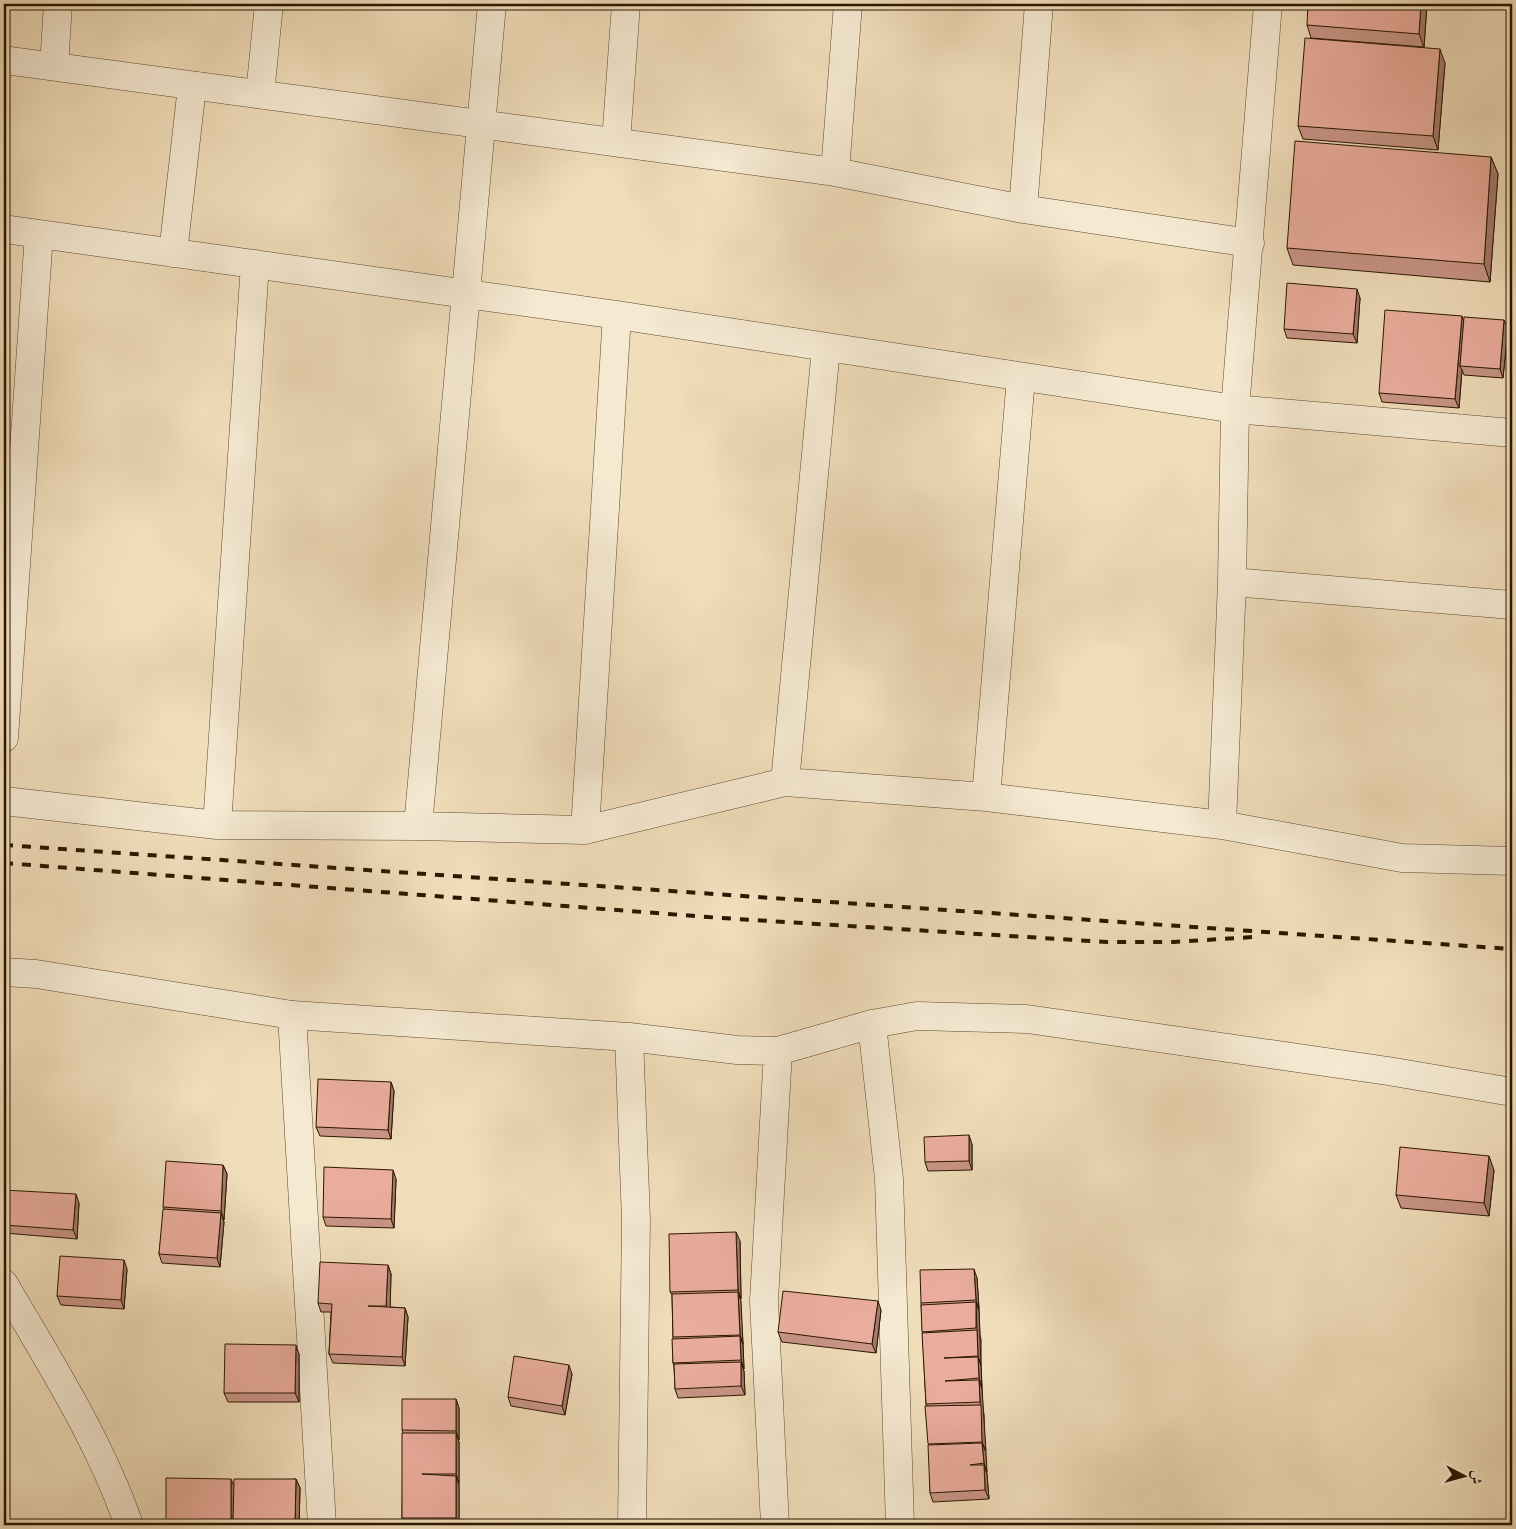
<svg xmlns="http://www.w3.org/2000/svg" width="1516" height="1529" font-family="'IM FELL Double Pica',Amiri,serif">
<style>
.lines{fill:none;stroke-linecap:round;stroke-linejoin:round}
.minor-casing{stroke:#5c482e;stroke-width:29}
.minor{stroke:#f5e9d2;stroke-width:28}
.rail{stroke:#2b1700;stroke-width:4;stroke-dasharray:9 9;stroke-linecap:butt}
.wall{fill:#c99587;stroke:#2b1700}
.shaded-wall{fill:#a4796e;stroke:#2b1700}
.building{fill:#eaad9d;stroke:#2b1700}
</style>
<rect width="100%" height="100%" fill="#f0ddba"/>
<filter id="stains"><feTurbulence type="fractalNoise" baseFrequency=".004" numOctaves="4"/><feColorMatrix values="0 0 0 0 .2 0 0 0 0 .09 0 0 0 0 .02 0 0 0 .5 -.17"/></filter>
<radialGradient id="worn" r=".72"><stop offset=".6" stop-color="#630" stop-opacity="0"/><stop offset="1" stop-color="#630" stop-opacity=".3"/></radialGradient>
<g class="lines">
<defs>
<path id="minor" d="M4,60L835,172L1023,209L1250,243
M54,66L58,4
M260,94L269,4
M616,142L626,4
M835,172L848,4
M1023,209L1039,4
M4,229L617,315L1235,409L1512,433
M173,253L192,87
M1232,582L1512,605
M4,738L39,234
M785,782L826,348
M986,797L1021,377
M4,801L217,825L418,826L585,830L785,782L986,797L1222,825L1402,858L1512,861
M217,825L255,264
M1222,825L1232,582L1235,409L1268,4
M418,826L492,4
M585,830L617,315
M4,972L36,974L292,1015L629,1037L737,1050L778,1051L872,1024L917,1016L1027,1019L1388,1071L1512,1092
M292,1015L322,1525
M872,1024L889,1179L900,1525
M629,1037L636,1220L632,1525
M4,1284C50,1363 99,1439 129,1525
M775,1525L764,1301L778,1051"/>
</defs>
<use href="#minor" class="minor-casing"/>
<use href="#minor" class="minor"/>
<path class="rail" d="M4,845L1512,949
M4,863L721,918L1107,942H1174L1253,937"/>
</g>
<path class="wall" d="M1427,4L1424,47L1311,38L1307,25Z
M1445,63L1438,150L1303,139L1298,126Z
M1491,157L1498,174L1490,282L1293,265L1287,248Z
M1360,298L1357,343L1287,338L1284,329Z
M1508,329L1503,378L1464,375L1462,370L1459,408L1382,402L1379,393Z
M391,1082L394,1091L391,1139L320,1136L316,1127Z
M972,1144V1170L928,1171L925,1162Z
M223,1165L227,1174L224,1220H223L224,1222L220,1267L162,1263L159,1254L164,1209L163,1207Z
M1494,1170L1489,1216L1401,1208L1396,1195Z
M396,1179L394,1228L326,1226L323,1217Z
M4,1190L79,1203L77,1239L4,1233Z
M740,1241L741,1299H740L743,1344L744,1369H743L744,1371L745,1395L678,1398L675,1389L674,1366L673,1363V1337L672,1295L670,1292Z
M388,1265L391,1274L390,1307L405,1308L408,1317L405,1366L333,1363L329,1354L331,1312H321L318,1303Z
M127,1269L124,1309L61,1305L57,1296Z
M977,1278L979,1309L980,1336L981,1339V1365L983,1410L984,1414L985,1451L989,1499L933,1502L930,1493L929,1445L926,1404L921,1303Z
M881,1310L876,1353L782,1342L778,1332Z
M299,1354V1402H228L224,1393Z
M572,1374L565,1415L511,1406L508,1397Z
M456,1399L459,1408V1440H458L459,1442V1525H402L403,1521L402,1518L403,1433L402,1430Z
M296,1479L300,1488L299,1525H234V1524V1525H167L166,1522L234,1487Z"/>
<path class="shaded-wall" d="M1421,4H1427L1424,47L1419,34Z
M1440,49L1445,63L1438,150L1433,136Z
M1491,157L1498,174L1490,282L1484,264Z
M1357,289L1360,298L1357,343L1353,334Z
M1462,316L1465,325L1460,366L1462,370L1459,408L1455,399Z
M1504,320L1508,329L1503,378L1500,369Z
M391,1082L394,1091L391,1139L388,1130Z
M969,1135L972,1144V1170L969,1161Z
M1489,1156L1494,1170L1489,1216L1484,1203Z
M223,1165L227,1174L224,1220L221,1211Z
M393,1170L396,1179L394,1228L391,1219Z
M76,1194L79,1203L77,1239L73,1230Z
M221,1213L224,1222L220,1267L217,1258Z
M736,1232L740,1241L741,1299L738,1290Z
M124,1260L127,1269L124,1309L121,1300Z
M388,1265L391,1274L390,1315L386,1306Z
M974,1269L977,1278L979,1309L976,1300Z
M738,1292L741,1301L743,1344L740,1335Z
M878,1301L881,1310L876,1353L872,1344Z
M976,1302L979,1311L981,1365L978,1356Z
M405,1308L408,1317L405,1366L402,1357Z
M740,1336L743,1345L744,1369L741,1360Z
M296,1345L299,1354V1402L295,1393Z
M978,1357L981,1366L982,1387L979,1378Z
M741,1362L744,1371L745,1395L741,1386Z
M569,1365L572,1374L565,1415L562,1406Z
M979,1380L982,1389L986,1451L982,1442Z
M456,1399L459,1408V1440L456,1431Z
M456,1433L459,1442V1483L456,1474Z
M982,1443L986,1452L987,1472L984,1463Z
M984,1465L987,1474L989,1499L985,1490Z
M456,1476L459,1485V1525H458L456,1518Z
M231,1479L235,1488L233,1522L234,1525H232L231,1523Z
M296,1479L300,1488L299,1525H296L295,1523Z"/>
<path class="building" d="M1308,4H1421L1419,34L1307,25Z
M1305,38L1440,49L1433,136L1298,126Z
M1295,141L1491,157L1484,264L1287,248Z
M1287,283L1357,289L1353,334L1284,329Z
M1385,310L1462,316L1455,399L1379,393Z
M1464,317L1504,320L1500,369L1460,366Z
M318,1079L391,1082L388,1130L316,1127Z
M969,1135V1161L925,1162L924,1137Z
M1400,1147L1489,1156L1484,1203L1396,1195Z
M166,1161L223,1165L221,1211L163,1207Z
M324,1167L393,1170L391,1219L323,1217Z
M4,1190L76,1194L73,1230L4,1225Z
M163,1209L221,1213L217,1258L159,1254Z
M736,1232L738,1290L670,1292L669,1234Z
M60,1256L124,1260L121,1300L57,1296Z
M320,1262L388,1265L386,1306H368L405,1308L402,1357L329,1354L332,1304L318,1303Z
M974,1269L976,1300L921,1303L920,1270Z
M783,1291L878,1301L872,1344L778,1332Z
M738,1292L740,1335L673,1337L672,1294Z
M976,1302V1328L922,1332L921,1305Z
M977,1330L978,1356L944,1358L978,1357L979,1378L945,1381L979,1380L980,1402L926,1404L922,1333Z
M740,1336L741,1360L673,1363L672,1339Z
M225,1344L296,1345L295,1393H224Z
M514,1356L569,1365L562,1406L508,1397Z
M741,1362V1386L675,1389L674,1364Z
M402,1399H456V1431L402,1430Z
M981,1405L982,1442L928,1444L925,1406Z
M402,1433H456V1474H422L456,1476V1518H402Z
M982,1443L984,1463L970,1465H984L985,1490L930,1493L928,1445Z
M166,1478L231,1479V1523L166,1522Z
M234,1479H296L295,1523L233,1522Z
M402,1521H456V1525H402Z"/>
<rect width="1516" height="1529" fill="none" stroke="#f0ddba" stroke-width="20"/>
<rect x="5" y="5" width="1506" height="1519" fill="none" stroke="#2b1700" stroke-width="2.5"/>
<rect x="10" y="10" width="1496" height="1509" fill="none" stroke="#2b1700"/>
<g transform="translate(1464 1476) rotate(96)" stroke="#f5e9d2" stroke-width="4" paint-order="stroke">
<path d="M0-4L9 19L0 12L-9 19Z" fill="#2b1700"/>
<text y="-8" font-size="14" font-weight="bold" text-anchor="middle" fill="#2b1700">ش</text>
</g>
<rect width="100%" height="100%" filter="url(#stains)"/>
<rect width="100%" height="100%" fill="url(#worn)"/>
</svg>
